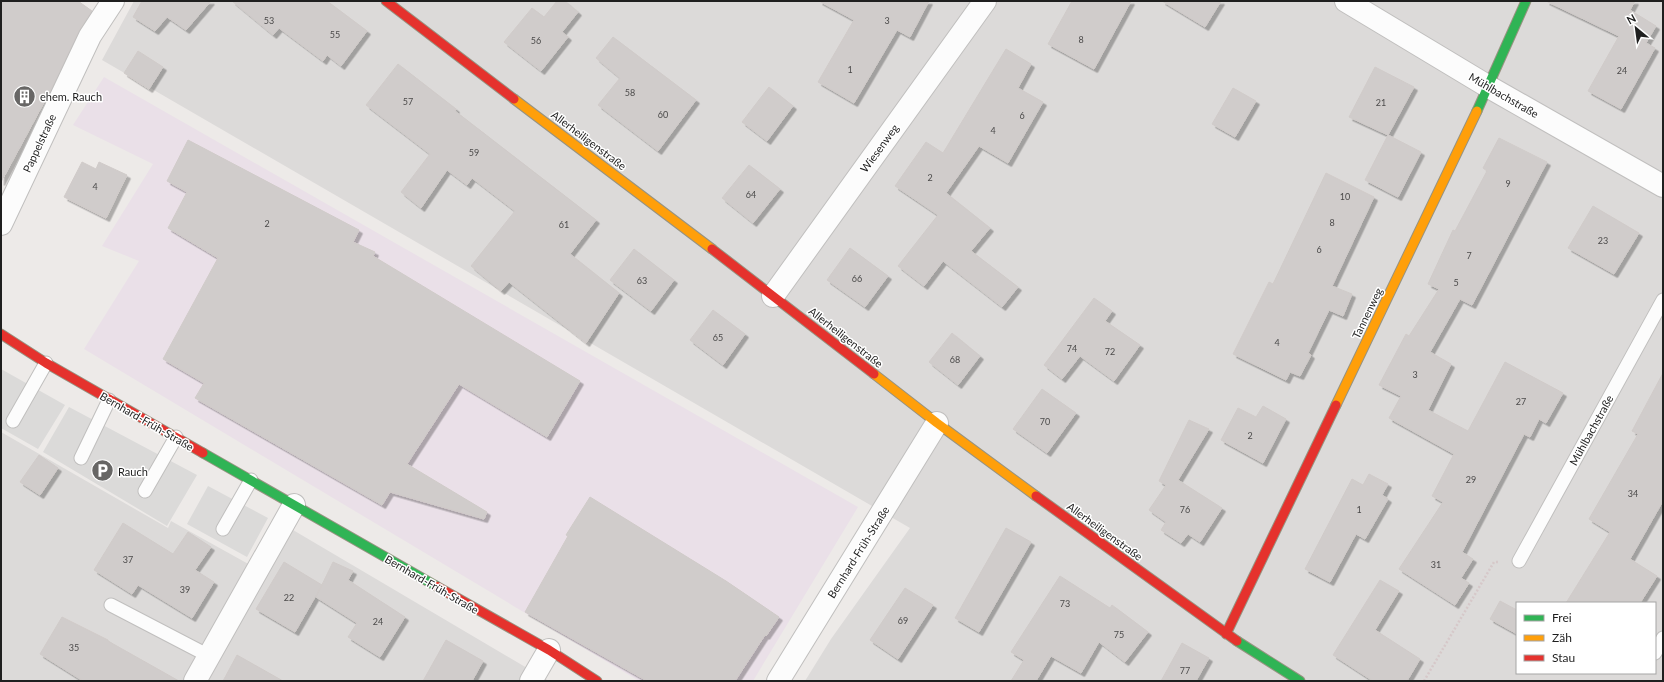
<svg xmlns="http://www.w3.org/2000/svg" width="1664" height="682" font-family="Lato,sans-serif">
<style>
.residential{fill:#dcdad9;fill-rule:evenodd}
.industrial{fill:#eae0e8}
.religious{fill:#dbdad9}
.building{fill:#d0cccb;stroke:#d0cbc9;filter:url(#shadow)}
.lines{fill:none;stroke-linecap:round;stroke-linejoin:round}
.lane-casing{stroke:#c0bfbe;stroke-width:15}
.street-casing{stroke:#c0bfbe;stroke-width:24}
.fast-casing{stroke:#979381;stroke-width:11}
.slow-casing{stroke:#979381;stroke-width:11}
.jam-casing{stroke:#979381;stroke-width:11}
.path{stroke:#d6c8c9;stroke-width:2.5;stroke-dasharray:2 2;stroke-linecap:butt}
.lane{stroke:#fcfcfc;stroke-width:13}
.street{stroke:#fcfcfc;stroke-width:22}
.fast{stroke:#30b455;stroke-width:9}
.slow{stroke:#ff9f0a;stroke-width:9}
.jam{stroke:#e5322d;stroke-width:9}
.labels{text-anchor:middle;dominant-baseline:central;stroke-width:3;stroke-linejoin:round;paint-order:stroke}
.number-label{font-size:9px;fill:#4b4a4a}
.street-label{font-size:11px;fill:#1f1f1f;stroke:#fff}
.poi-label{font-size:11px;fill:#1f1f1f;stroke:#fff;text-anchor:start}
</style>
<defs>
<filter id="shadow"><feDropShadow dx="3.5" dy="3.5" stdDeviation="0" flood-color="#0004"/></filter>
</defs>
<rect width="100%" height="100%" fill="#edeae8"/>
<path class="residential" d="M134,1H1663V681H805L831,639L910,528L102,60ZM1517,603H1655V673H1517Z
M1,432L168,528L171,521L268,575L293,530L549,681H1Z"/>
<path class="industrial" d="M104,77L858,507L753,681H639L84,349L139,261L102,246L153,164L73,125Z"/>
<path class="religious" d="M1,369L65,405L38,449L1,428Z
M69,407L197,475L167,526L43,452Z
M208,486L268,518L247,557L187,524Z"/>
<path class="building" d="M1,1H78L92,11L79,31L56,80L1,182Z
M142,1H211L186,30L167,17L155,31L133,17Z
M232,1H327L367,31L341,66L327,55L323,61L279,28L273,35Z
M557,1H565L578,12L562,32L568,37L541,71L504,42L532,8L544,17Z
M819,1H929L910,37L897,30L854,103L818,82L854,20Z
M1072,1H1131L1094,69L1048,44Z
M1162,1H1221L1205,27Z
M1546,1H1635L1630,10L1656,26L1646,43L1655,48L1621,109L1588,91L1619,36Z
M613,37L696,100L658,151L598,105L620,78L596,58Z
M1006,49L1031,64L1018,88L1043,102L1008,163L979,146L946,193L990,228L971,251L1018,287L1002,307L943,261L924,286L898,266L938,215L895,186L926,142L943,153Z
M138,51L163,67L149,89L124,73Z
M398,64L456,109L455,111L596,220L570,254L619,293L586,343L509,282L501,291L471,266L515,211L472,178L467,185L447,170L421,208L401,192L430,154L366,105Z
M1375,67L1414,87L1388,135L1349,117Z
M769,87L793,106L767,141L742,122Z
M1233,88L1256,101L1235,137L1212,124Z
M1388,135L1421,152L1398,197L1365,180Z
M1499,138L1547,162L1472,305L1460,299L1430,352L1451,364L1428,410L1468,431L1505,362L1563,393L1546,423L1539,419L1530,437L1524,434L1462,552L1473,559L1461,578L1469,583L1455,605L1399,569L1443,502L1432,496L1454,454L1389,418L1401,396L1379,385L1406,334L1409,336L1439,289L1428,284L1453,230L1455,231L1487,171L1483,168Z
M188,140L359,230L353,242L375,252L373,256L580,381L547,437L459,384L407,464L487,512L484,519L390,492L382,505L195,398L204,383L163,359L218,258L168,228L187,192L167,181Z
M82,162L96,169L99,162L127,175L106,218L64,197Z
M749,165L780,189L753,223L722,198Z
M1326,173L1374,197L1332,286L1352,294L1343,316L1329,310L1308,353L1311,355L1300,376L1290,372L1286,380L1233,354L1269,282L1273,284Z
M1593,206L1639,233L1614,274L1568,248Z
M850,248L888,276L865,307L827,280Z
M634,249L674,280L651,311L610,280Z
M1094,298L1112,311L1105,321L1140,345L1114,381L1080,356L1062,379L1044,365Z
M713,310L745,334L723,365L690,340Z
M952,333L980,356L958,385L929,362Z
M1663,373V501L1630,559L1657,576L1640,603H1566L1610,532L1589,519L1638,434L1632,431Z
M1042,389L1076,413L1047,453L1013,429Z
M1263,406L1286,419L1263,463L1221,440L1238,408L1256,417Z
M1189,420L1209,429L1178,480L1222,508L1200,542L1188,534L1181,543L1161,530L1166,522L1149,510L1166,485L1159,481Z
M39,455L58,468L40,495L20,482Z
M1369,474L1388,484L1382,495L1388,499L1365,539L1356,534L1330,582L1305,569L1352,479L1363,485Z
M590,497L726,581L779,617L766,636L765,635L735,681H647L525,612L568,536L566,535Z
M123,523L173,554L188,532L211,547L195,570L214,582L192,618L138,585L132,594L94,570Z
M1006,528L1031,542L979,632L955,618Z
M284,562L322,585L295,632L256,609Z
M333,562L353,571L348,580L405,617L380,657L348,637L357,623L316,597Z
M1060,576L1110,608L1112,605L1148,632L1125,662L1099,642L1081,673L1051,656L1036,681H1011L1024,660L1011,652Z
M1380,580L1399,591L1375,630L1420,659L1407,681H1373L1333,655Z
M905,588L933,605L898,659L870,640Z
M1500,601L1517,610V634L1490,619Z
M62,617L108,640V641L179,681H83L40,654Z
M446,640L483,661L472,681H423Z
M1182,643L1209,658L1196,681H1161Z
M237,655L283,681H223Z"/>
<g class="lines">
<defs>
<path id="lane" d="M13,421L46,363
M81,458L109,400
M145,491L176,437
M223,529L251,480
M1519,561L1663,300
M111,605L209,656
M1655,653L1663,638"/>
<path id="street" d="M1346,1L1489,87L1663,186
M1,224L90,36L113,1
M773,296L985,1
M195,681L294,505
M531,681L549,650
M778,681L937,423"/>
<path id="fast" d="M1477,111L1526,1
M203,453L436,586
M1237,641L1300,681"/>
<path id="slow" d="M514,99L712,249
M874,374L937,423L1036,496
M1336,405L1477,111"/>
<path id="jam" d="M386,1L514,99
M712,249L874,374
M1,334L46,363L203,453
M1036,496L1237,641
M436,586L549,650L597,681
M1226,634L1336,405"/>
</defs>
<use href="#lane" class="lane-casing"/>
<use href="#street" class="street-casing"/>
<use href="#fast" class="fast-casing"/>
<use href="#slow" class="slow-casing"/>
<use href="#jam" class="jam-casing"/>
<path class="path" d="M1424,681L1494,562H1499"/>
<use href="#lane" class="lane"/>
<use href="#street" class="street"/>
<use href="#fast" class="fast"/>
<use href="#slow" class="slow"/>
<use href="#jam" class="jam"/>
</g>
<defs>
<symbol id="building-disc" viewBox="-11 -11 22 22"><circle r="9.5" fill="#676665" stroke="#fff"/><path d="M-4-6H4V6H1V3H-1V6H-4ZM-2.5-4.3h1.7v1.8h-1.7ZM.8-4.3h1.7v1.8H.8ZM-2.5-1h1.7V.8h-1.7ZM.8-1h1.7V.8H.8Z" fill="#fff"/></symbol>
<symbol id="parking-disc" viewBox="-11 -11 22 22"><circle r="9.5" fill="#676665" stroke="#fff"/><path d="M-3.5-5.5H1a3.5 3.5 0 0 1 0 7H-1V5.5H-3.5ZM-1-3.4V-.6H.8a1.4 1.4 0 0 0 0-2.8Z" fill="#fff"/></symbol>
</defs>
<g fill-rule="evenodd">
<use href="#building-disc" x="12" y="84" width="25" height="25"/>
<use href="#parking-disc" x="90" y="458" width="25" height="25"/>
</g>
<g class="labels">
<g class="number-label">
<text x="269" y="20">53</text>
<text x="887" y="20">3</text>
<text x="335" y="34">55</text>
<text x="1081" y="39">8</text>
<text x="536" y="40">56</text>
<text x="850" y="69">1</text>
<text x="1622" y="70">24</text>
<text x="630" y="92">58</text>
<text x="408" y="101">57</text>
<text x="1381" y="102">21</text>
<text x="663" y="114">60</text>
<text x="1022" y="115">6</text>
<text x="993" y="130">4</text>
<text x="474" y="152">59</text>
<text x="930" y="177">2</text>
<text x="1508" y="183">9</text>
<text x="95" y="186">4</text>
<text x="751" y="194">64</text>
<text x="1345" y="196">10</text>
<text x="1332" y="222">8</text>
<text x="267" y="223">2</text>
<text x="564" y="224">61</text>
<text x="1603" y="240">23</text>
<text x="1319" y="249">6</text>
<text x="1469" y="255">7</text>
<text x="857" y="278">66</text>
<text x="642" y="280">63</text>
<text x="1456" y="282">5</text>
<text x="718" y="337">65</text>
<text x="1277" y="342">4</text>
<text x="1072" y="348">74</text>
<text x="1110" y="351">72</text>
<text x="955" y="359">68</text>
<text x="1415" y="374">3</text>
<text x="1521" y="401">27</text>
<text x="1045" y="421">70</text>
<text x="1250" y="435">2</text>
<text x="1471" y="479">29</text>
<text x="1633" y="493">34</text>
<text x="1185" y="509">76</text>
<text x="1359" y="509">1</text>
<text x="128" y="559">37</text>
<text x="1436" y="564">31</text>
<text x="185" y="589">39</text>
<text x="289" y="597">22</text>
<text x="1065" y="603">73</text>
<text x="903" y="620">69</text>
<text x="378" y="621">24</text>
<text x="1119" y="634">75</text>
<text x="74" y="647">35</text>
<text x="1185" y="670">77</text>
</g>
<g class="street-label">
<text transform="translate(1504 95) rotate(30)">Mühlbachstraße</text>
<text transform="translate(589 140) rotate(37)">Allerheiligenstraße</text>
<text transform="translate(39 143) rotate(-65)">Pappelstraße</text>
<text transform="translate(879 148) rotate(-54)">Wiesenweg</text>
<text transform="translate(1367 313) rotate(-64)">Tannenweg</text>
<text transform="translate(846 337) rotate(38)">Allerheiligenstraße</text>
<text transform="translate(147 421) rotate(30)">Bernhard-Früh-Straße</text>
<text transform="translate(1591 430) rotate(-61)">Mühlbachstraße</text>
<text transform="translate(1105 531) rotate(36)">Allerheiligenstraße</text>
<text transform="translate(858 552) rotate(-58)">Bernhard-Früh-Straße</text>
<text transform="translate(432 584) rotate(30)">Bernhard-Früh-Straße</text>
</g>
<g class="poi-label">
<text x="40" y="96">ehem. Rauch</text>
<text x="118" y="471">Rauch</text>
</g>
</g>
<rect width="1664" height="682" fill="none" stroke="#1f1f1f" stroke-width="4"/>
<rect x="1516" y="602" width="140" height="72" fill="#ffffff" stroke="#a5a5a5"/>
<rect x="1524" y="615" width="20" height="6" fill="#30b455" stroke="#a5a5a5"/>
<text x="1552" y="622" font-size="12" fill="#1f1f1f">Frei</text>
<rect x="1524" y="635" width="20" height="6" fill="#ff9f0a" stroke="#a5a5a5"/>
<text x="1552" y="642" font-size="12" fill="#1f1f1f">Zäh</text>
<rect x="1524" y="655" width="20" height="6" fill="#e5322d" stroke="#a5a5a5"/>
<text x="1552" y="662" font-size="12" fill="#1f1f1f">Stau</text>
<g transform="translate(1636 28) rotate(331)" stroke="#ffffff" stroke-width="3" paint-order="stroke">
<path d="M0-3L7 15L0 10L-7 15Z" fill="#1f1f1f"/>
<text y="-6" font-size="11" font-weight="bold" text-anchor="middle" fill="#1f1f1f">N</text>
</g>
</svg>
